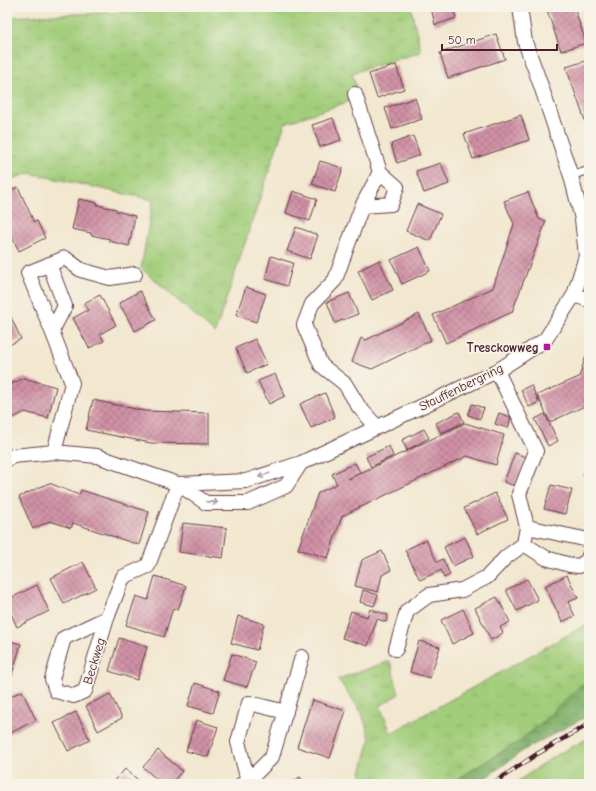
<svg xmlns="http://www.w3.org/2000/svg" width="596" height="791" font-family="'Comic Neue',sans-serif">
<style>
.grass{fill:#a2cd7a;stroke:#767652}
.forest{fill:url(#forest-crowns);stroke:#66684a}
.park{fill:url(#park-tufts);stroke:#767652}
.building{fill:url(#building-cross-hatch)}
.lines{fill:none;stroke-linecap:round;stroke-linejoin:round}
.lane-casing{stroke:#633d44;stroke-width:9}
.street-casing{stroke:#633d44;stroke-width:16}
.lane{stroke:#fff;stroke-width:7}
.street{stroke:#fff;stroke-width:14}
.rail-casing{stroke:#4a1f2b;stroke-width:4.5}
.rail{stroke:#f7f3e8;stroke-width:3;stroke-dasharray:9;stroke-linecap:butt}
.oneway{stroke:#ae9aa0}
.poi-dot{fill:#b5179e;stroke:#f7f3e8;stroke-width:1.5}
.labels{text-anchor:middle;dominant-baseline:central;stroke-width:3.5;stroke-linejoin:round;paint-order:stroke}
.poi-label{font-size:13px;font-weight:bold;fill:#4a1f2b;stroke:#f7f3e8;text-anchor:end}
.street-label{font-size:13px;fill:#4a1f2b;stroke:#f7f3e8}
</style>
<defs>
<pattern id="forest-crowns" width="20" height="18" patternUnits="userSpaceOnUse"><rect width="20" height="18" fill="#81b06a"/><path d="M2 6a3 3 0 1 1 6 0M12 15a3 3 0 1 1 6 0" fill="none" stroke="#6c8f57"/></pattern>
<pattern id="park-tufts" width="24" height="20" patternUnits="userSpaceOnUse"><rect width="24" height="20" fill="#a2cd7a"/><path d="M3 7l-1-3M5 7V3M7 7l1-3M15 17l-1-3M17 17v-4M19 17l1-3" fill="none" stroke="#8db06a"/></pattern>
<pattern id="building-cross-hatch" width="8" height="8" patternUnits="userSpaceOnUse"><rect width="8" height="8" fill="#d091a6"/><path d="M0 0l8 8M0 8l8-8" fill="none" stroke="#ab7687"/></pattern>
</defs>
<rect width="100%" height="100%" fill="#f7f3e8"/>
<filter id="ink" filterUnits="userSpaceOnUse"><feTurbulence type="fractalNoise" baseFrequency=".025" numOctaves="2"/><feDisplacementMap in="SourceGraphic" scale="8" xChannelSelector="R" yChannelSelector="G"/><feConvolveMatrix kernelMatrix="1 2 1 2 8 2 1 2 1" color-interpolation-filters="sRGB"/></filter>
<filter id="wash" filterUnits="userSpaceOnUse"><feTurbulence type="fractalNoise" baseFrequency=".012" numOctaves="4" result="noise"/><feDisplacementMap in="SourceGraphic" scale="16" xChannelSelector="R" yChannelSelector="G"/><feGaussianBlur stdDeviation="0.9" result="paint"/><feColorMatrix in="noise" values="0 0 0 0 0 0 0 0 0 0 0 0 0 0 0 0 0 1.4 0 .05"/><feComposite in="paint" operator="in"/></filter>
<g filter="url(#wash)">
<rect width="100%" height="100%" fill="#f2e7cf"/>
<path class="grass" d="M589,738V784H514L556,755Z"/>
<path class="forest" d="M589,680V715L524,750L477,784H449L521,740L539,725L579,687Z"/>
<path class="park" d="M172,7H411L421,52L352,73L359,98L285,123L215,333L141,268L153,200L29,173L7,181V17L167,10Z
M589,623V680L579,687L539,725L521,740L449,784H358L370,739L362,713L338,679L390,661L399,694L380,706L391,733Z"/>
<g id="blocks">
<path class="building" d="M431,7H453L456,18L435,25Z
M546,7H574L586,43L561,51Z
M496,34L505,59L448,78L440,53Z
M589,60V132L566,67Z
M396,65L404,89L377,98L369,74Z
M415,98L422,119L392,129L385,108Z
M521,115L529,140L473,159L464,134Z
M333,118L341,140L320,147L312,125Z
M413,136L420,155L397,163L391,144Z
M320,161L343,168L335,192L312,184Z
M441,163L449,184L424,193L416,171Z
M18,187L34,222L37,221L45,238L19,251L10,233L8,234L7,232V192Z
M293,191L317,199L310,221L286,213Z
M528,192L539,219L546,221L512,312L446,343L433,315L493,288L514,224L504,201Z
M79,199L98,203L97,205L116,209V211L135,216L129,246L109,241L110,239L91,235V233L72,229Z
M417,204L441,214L430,241L406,231Z
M296,227L318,235L310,259L287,251Z
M419,247L430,271L402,284L391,260Z
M271,256L293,263L287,286L265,279Z
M379,260L393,290L372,300L358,271Z
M246,287L266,294L256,322L236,315Z
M140,291L156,320L135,331L119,303Z
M349,293L358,314L335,323L327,302Z
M100,295L116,325L100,334L104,341L89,348L73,318L88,310L84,303Z
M419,314L431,340L372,369L352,362L361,338L366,340Z
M10,315L21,339L7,346V316Z
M255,339L267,364L247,373L236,348Z
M589,347V404L550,422L537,395L579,377Z
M275,374L285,396L269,404L258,381Z
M24,378L56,387L48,418L25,412L7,421V386Z
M531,385L539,402L529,407L521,390Z
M325,393L335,417L311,428L300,404Z
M93,400L145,411L209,413V444L151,443L86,430Z
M472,404L484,408L480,419L468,415Z
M459,412L464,422L441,433L436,423Z
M499,413L511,417L508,428L495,424Z
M545,414L558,441L548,446L535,419Z
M465,423L504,435L496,465L467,456L342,516L328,558L298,549L318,493L337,484L332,474L355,463L360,472L348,479Z
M424,429L429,438L407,450L402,440Z
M389,446L393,456L371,467L366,457Z
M515,453L526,457L515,486L504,482Z
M589,471V486L583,474Z
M49,483L79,495L81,490L149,512L139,545L73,523L71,528L50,521L33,529L19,497Z
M551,485L572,490L565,514L544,509Z
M495,493L508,519L477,534L464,508Z
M183,523L227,528L223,558L179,552Z
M465,537L474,556L453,566L444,547Z
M426,540L437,562L443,559L450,575L444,578L441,570L420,580L405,550Z
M382,551L391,570L382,575L378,592L355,586L362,560Z
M83,562L96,588L64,604L51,578Z
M567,575L578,598L568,602L575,616L562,622L545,586Z
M155,576L186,586L178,610L173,608L164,637L126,625L136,596L148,600Z
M527,579L538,600L517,611L506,590Z
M37,585L49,611L17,627L7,605V600Z
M363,590L378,595L374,606L360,602Z
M497,597L510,622L500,627L503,633L491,640L475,608Z
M370,609L388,615L386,622L377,619L368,646L342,638L351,611L367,617Z
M463,609L474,633L452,644L441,620Z
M238,616L264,624L257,650L231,643Z
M119,638L147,647L137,680L109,671Z
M7,640L21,644L11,678L7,677Z
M419,641L440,647L430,678L410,672Z
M232,654L256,662L247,687L223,680Z
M195,683L220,691L213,713L188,706Z
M22,691L36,720L8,734L7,698Z
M110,694L122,718L98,731L86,706Z
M312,700L346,711L330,758L297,747Z
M76,712L90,740L68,751L54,723Z
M196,720L218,727L208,757L186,751Z
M158,750L182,771L171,784H162L143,767Z
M125,769L143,784H112Z
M300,777L304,784H289Z"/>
</g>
</g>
<g filter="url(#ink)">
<use href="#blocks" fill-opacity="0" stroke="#633d44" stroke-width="1"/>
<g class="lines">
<defs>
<path id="lane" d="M571,176L589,170"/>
<path id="street" d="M355,94L380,172L397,187L391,204L362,206
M49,264L65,306L52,331
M574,295L589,300
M497,371L536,451L519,494L527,527L524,544
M377,427L359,407L345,384L321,365L304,325L312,304L335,280L362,206L380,172
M54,452L72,383L52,331L28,273L65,258L81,270L110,278L135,274
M7,459L13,456L54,452L97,456L178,484L206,503H248L286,486L301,463
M178,484L246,481L301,463L497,371L545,340L574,295L586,256L582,219L571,176L540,83L525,42L520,7
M527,527L589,540
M107,618L85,691L74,696L56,691L52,679L64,638L107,618L123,577L148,566L178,484
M396,649L407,611L429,595L462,590L487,577L506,557L524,544L546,558L570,565L579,566L588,560L589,555
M248,781L238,742L249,703L286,712
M242,784L248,781L272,757L302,657"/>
</defs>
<use href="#lane" class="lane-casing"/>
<use href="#street" class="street-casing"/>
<use href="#lane" class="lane"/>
<use href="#street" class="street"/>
<defs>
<path id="rail" d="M492,784L537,754L589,724"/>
</defs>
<use href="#rail" class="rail-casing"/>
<use href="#rail" class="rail"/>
</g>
<defs><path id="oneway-shaft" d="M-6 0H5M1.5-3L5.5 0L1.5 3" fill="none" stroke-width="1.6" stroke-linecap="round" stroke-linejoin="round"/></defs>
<g class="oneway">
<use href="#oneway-shaft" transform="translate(264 475) rotate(162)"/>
<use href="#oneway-shaft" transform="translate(212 502) rotate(4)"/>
</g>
</g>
<rect class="poi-dot" x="543" y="343" width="8" height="8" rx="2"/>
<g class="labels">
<g class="poi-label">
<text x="539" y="347">Tresckowweg</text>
</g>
<g class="street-label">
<text transform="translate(461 387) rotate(-26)">Stauffenbergring</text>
<text transform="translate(94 661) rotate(-73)">Beckweg</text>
</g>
</g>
<rect width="596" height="791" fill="none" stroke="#f7f3e8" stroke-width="24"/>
<path d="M442 44v6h115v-6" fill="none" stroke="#4a1f2b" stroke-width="2"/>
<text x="448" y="44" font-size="12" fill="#4a1f2b" stroke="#f7f3e8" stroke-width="3" paint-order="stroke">50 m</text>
</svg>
